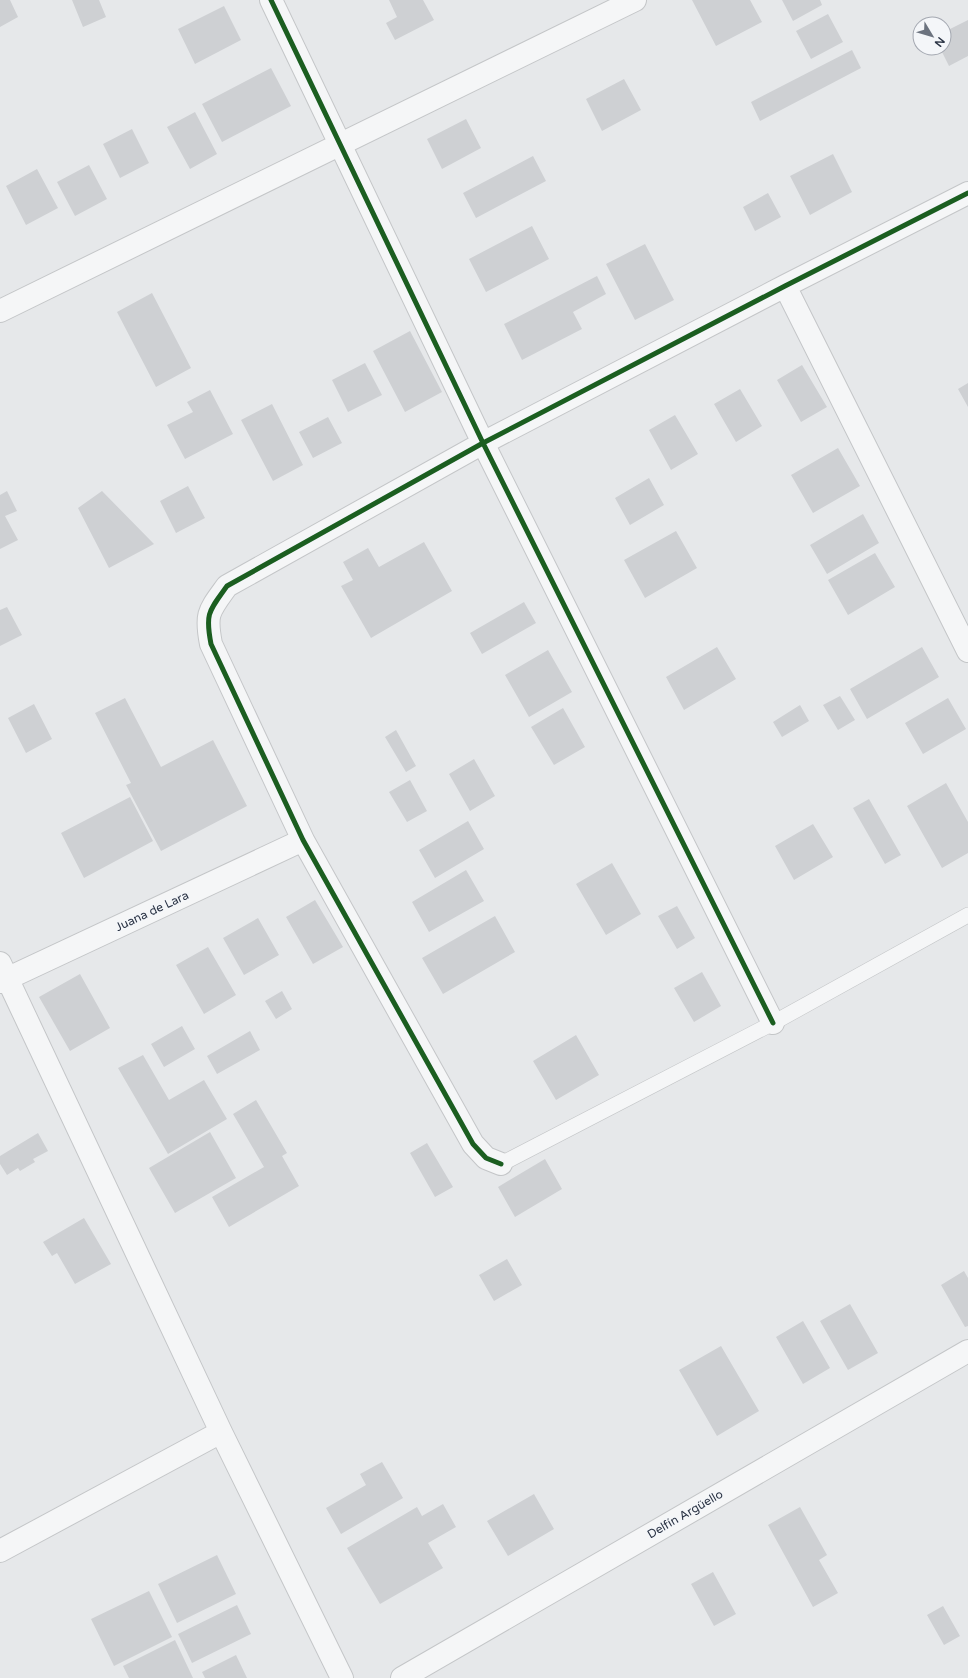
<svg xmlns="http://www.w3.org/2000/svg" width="968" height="1678" font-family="'Varela Round',sans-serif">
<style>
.building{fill:#ced0d3}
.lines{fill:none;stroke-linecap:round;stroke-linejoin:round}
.service-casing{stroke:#c4c6c8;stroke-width:16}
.minor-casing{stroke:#c4c6c8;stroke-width:24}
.service{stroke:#f5f6f7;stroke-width:15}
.minor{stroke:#f5f6f7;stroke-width:22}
.cycleway-casing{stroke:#f4f6f9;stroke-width:8}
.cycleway{stroke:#1b5e20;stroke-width:5}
.labels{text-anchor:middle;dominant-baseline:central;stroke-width:3;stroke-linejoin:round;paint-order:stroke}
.street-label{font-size:12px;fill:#2b3445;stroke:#f4f6f9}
</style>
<rect width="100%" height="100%" fill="#e6e8ea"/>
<path class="building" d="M0,0H10L18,17L0,27Z
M72,0H99L106,17L83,27Z
M389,0H423L434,20L395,40L386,23L397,17Z
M692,0H750L762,22L716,46Z
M782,0H820L822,5L793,21Z
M224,6L241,40L195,64L178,29Z
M828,14L843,42L811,59L796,31Z
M968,20V56L949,66L940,48H944V32Z
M852,50L861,68L760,121L751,102Z
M271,68L291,106L222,142L202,104Z
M624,79L641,110L602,131L586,99Z
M195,112L217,154L190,169L167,127Z
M466,119L481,148L442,169L427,139Z
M132,129L149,163L120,178L103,144Z
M833,154L852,192L810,215L790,176Z
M533,156L546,181L476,218L463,193Z
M89,165L107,199L75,216L57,182Z
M37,169L58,208L26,225L6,186Z
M768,193L781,217L755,231L743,207Z
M532,226L549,259L486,292L469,259Z
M645,244L674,300L635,320L606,264Z
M597,276L606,294L573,312L582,329L522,360L504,324Z
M152,293L191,368L156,387L117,312Z
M410,331L442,392L405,412L373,351Z
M365,363L382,395L348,412L332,380Z
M802,365L827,407L801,422L777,380Z
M968,383V407L958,389Z
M740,389L762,426L736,442L714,404Z
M210,390L233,434L185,459L167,425L193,412L187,402Z
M272,404L303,465L273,481L241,420Z
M675,415L698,454L671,470L649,430Z
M328,417L342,443L313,458L299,432Z
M838,448L860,486L813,513L791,475Z
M649,478L664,505L630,525L615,498Z
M188,486L205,518L176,533L160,501Z
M7,491L17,511L5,516L18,540L0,549V495Z
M102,491L154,544L109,568L78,508Z
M863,514L879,543L827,574L810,545Z
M676,531L697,568L645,598L624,560Z
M424,542L452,591L371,638L341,586L353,580L343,562L368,548L379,567Z
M875,553L895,587L848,615L828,580Z
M524,602L536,623L482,654L470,633Z
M7,607L22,635L0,646V610Z
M717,647L736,679L684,710L666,677Z
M922,647L939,677L867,719L850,689Z
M548,650L572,692L529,717L505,675Z
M840,696L855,720L838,730L823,705Z
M125,698L161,767L213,740L247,806L161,851L126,785L131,783L95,713Z
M948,698L966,729L923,754L905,723Z
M34,704L52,739L26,753L8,718Z
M800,705L809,721L782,737L773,722Z
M563,708L585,747L554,765L531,727Z
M396,730L416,766L406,772L385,737Z
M474,759L495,796L470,811L449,774Z
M410,780L427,811L407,822L389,792Z
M946,783L968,822V853L942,868L907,806Z
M130,797L153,841L84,878L61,833Z
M869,799L901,855L885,864L853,808Z
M468,821L484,849L435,878L419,850Z
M813,824L833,857L794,880L775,846Z
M612,863L641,914L606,935L576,884Z
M466,870L484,901L429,932L412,902Z
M315,900L343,947L313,964L286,917Z
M677,906L695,938L677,949L658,916Z
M495,916L515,952L443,994L422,958Z
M258,918L279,955L244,975L223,938Z
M208,947L236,995L204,1014L176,965Z
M702,972L721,1006L694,1022L674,988Z
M80,974L110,1028L70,1051L39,997Z
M282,991L292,1009L276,1019L265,1001Z
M182,1026L195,1049L164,1067L151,1044Z
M250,1031L260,1050L217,1074L207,1056Z
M576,1035L599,1075L556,1100L533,1061Z
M143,1055L169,1100L204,1080L227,1119L168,1154L118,1068Z
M256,1100L287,1153L282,1156L299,1186L229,1227L212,1197L264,1167L233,1114Z
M210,1132L236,1178L175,1213L149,1168Z
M38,1133L48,1151L33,1159L35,1162L20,1171L18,1168L7,1175L0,1164V1156Z
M427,1143L453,1187L435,1197L410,1153Z
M545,1159L562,1189L515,1217L498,1187Z
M84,1218L111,1264L75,1284L57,1253L52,1256L43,1242Z
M507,1259L522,1285L494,1301L479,1275Z
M964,1271L968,1278V1326L965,1327L941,1285Z
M850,1304L878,1353L848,1370L820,1321Z
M803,1321L830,1368L803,1384L776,1337Z
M721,1346L759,1411L717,1436L679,1370Z
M382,1462L403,1498L341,1534L326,1508L366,1485L360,1474Z
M534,1494L554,1529L508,1556L487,1521Z
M443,1504L456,1527L428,1543L443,1568L380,1604L347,1548L417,1507L422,1516Z
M800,1507L827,1555L819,1560L838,1593L813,1607L768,1525Z
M217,1555L236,1594L177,1623L158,1584Z
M713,1572L736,1614L714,1626L691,1584Z
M149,1591L172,1637L114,1666L91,1619Z
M237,1605L251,1634L192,1663L178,1634Z
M943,1606L960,1636L944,1645L927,1615Z
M175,1640L193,1678H129L123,1666Z
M236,1655L247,1678H205L202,1672Z"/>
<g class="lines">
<defs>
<path id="service" d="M501,1164L773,1023L968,915"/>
<path id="minor" d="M271,0L483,443L773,1023
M785,286L968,651
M0,311L635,0
M0,963L221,1432L342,1678
M0,982L303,840
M501,1164L486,1158L473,1144L303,840L211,644C205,613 209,611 227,586L483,443L785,286L968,193
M0,1551L221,1432
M402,1678L968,1351"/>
</defs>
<use href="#service" class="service-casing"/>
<use href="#minor" class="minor-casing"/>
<use href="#service" class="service"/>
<use href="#minor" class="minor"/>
<defs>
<path id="cycleway" d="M271,0L483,443L773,1023
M501,1164L486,1158L473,1144L303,840L211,644C205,613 209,611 227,586L483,443L785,286L968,193"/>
</defs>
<use href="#cycleway" class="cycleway-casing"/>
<use href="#cycleway" class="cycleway"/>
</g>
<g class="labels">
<g class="street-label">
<text transform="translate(152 911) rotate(-25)">Juana de Lara</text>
<text transform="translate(685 1514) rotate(-30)">Delfín Argüello</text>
</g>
</g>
<g transform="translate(932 36) rotate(128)"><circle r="19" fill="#f4f6f9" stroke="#a4a8b1"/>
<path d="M0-3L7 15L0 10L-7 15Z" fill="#6c737f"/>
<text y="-6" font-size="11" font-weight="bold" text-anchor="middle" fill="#2b3445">N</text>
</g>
</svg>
